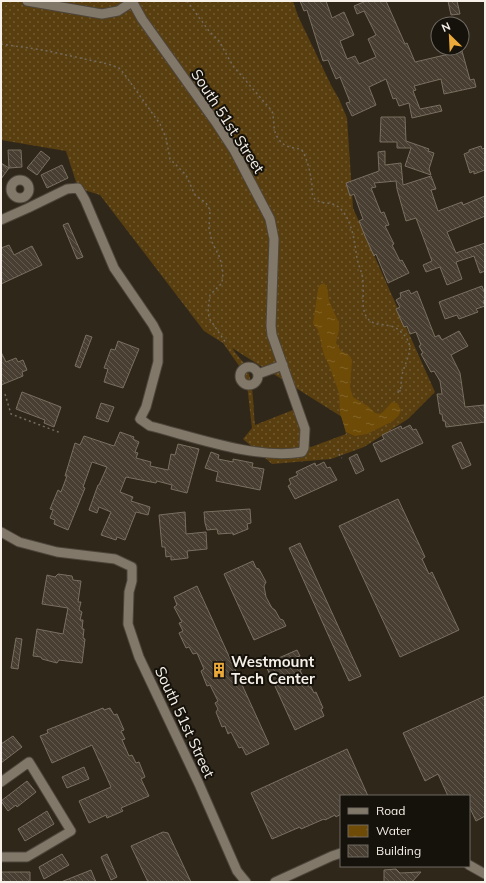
<svg xmlns="http://www.w3.org/2000/svg" width="486" height="883" font-family="Mulish,sans-serif">
<style>
.grass{fill:url(#grass-dots);fill-rule:evenodd}
.water{fill:url(#water-ripples)}
.building{fill:url(#building-back-hatch);stroke:#7a7061}
.lines{fill:none;stroke-linecap:round;stroke-linejoin:round}
.street-casing{stroke:#4d463b;stroke-width:11}
.path{stroke:#736b60;stroke-width:1.5;stroke-dasharray:2 3;stroke-linecap:butt}
.street{stroke:#827869;stroke-width:9}
.labels{text-anchor:middle;dominant-baseline:central;stroke-width:4;stroke-linejoin:round;paint-order:stroke}
.street-label{font-size:15px;fill:#f6f0e8;stroke:#15110b}
.poi-label{font-size:15px;font-weight:bold;fill:#f6f0e8;stroke:#15110b;text-anchor:start}
</style>
<defs>
<pattern id="grass-dots" width="8" height="8" patternUnits="userSpaceOnUse"><rect width="8" height="8" fill="#593e0f"/><path d="M2 2h.1M6 6h.1" fill="none" stroke="#715a32" stroke-width="1.8" stroke-linecap="round"/></pattern>
<pattern id="water-ripples" width="26" height="14" patternUnits="userSpaceOnUse"><rect width="26" height="14" fill="#6e4b06"/><path d="M2 4q2-2 4 0t4 0M15 11q2-2 4 0t4 0" fill="none" stroke="#83652a"/></pattern>
<pattern id="building-back-hatch" width="6" height="6" patternUnits="userSpaceOnUse"><rect width="6" height="6" fill="#483e31"/><path d="M-1 5l2 2M0 0l6 6M5-1l2 2" fill="none" stroke="#635a4f"/></pattern>
</defs>
<rect width="100%" height="100%" fill="#30271b"/>
<path class="grass" d="M1,1H293L298,16L331,85L339,99L347,118L353,208L435,392L408,419L364,447L331,459L272,464L243,439L252,428L247,385L242,370L223,343L204,331L100,195L78,188L66,151L1,140ZM232,348L342,417L346,434L311,447L304,446L298,408L255,425C253,406 254,386 247,369C244,361 236,355 232,348Z"/>
<path class="water" d="M324,283L327,287L329,301L339,323V330L336,343L341,351L349,355L352,360L350,387L353,397L369,407L375,413L380,414L383,412L392,402L397,403L401,410L399,415L393,421L367,434L355,436L346,432L340,413L339,393L329,365L324,355L318,330L313,324L318,289L319,286Z"/>
<path class="building" d="M300,1H326L332,18L344,12L354,35L340,41L347,59L355,56L359,64L376,57L368,39L376,35L364,11L357,14L354,6L366,1H386L405,44L407,43L415,62L462,51L470,80L474,79L476,87L444,94L441,79L414,86L416,90L413,91L420,109L440,105L442,111L412,118L409,103L399,106L396,98L393,99L386,79L369,87L376,105L352,116L346,103L350,102L340,77L336,79L328,60L323,61L307,10L304,11Z
M448,1H457L460,14L451,15Z
M381,117H405L406,141L429,149L428,151L434,153L429,169L431,175L405,166L411,148H397V142H380Z
M481,146L482,149L485,148V170L474,174V171L470,173L464,154L469,152V150Z
M8,150H21L22,167L9,168Z
M41,151L50,158L37,175L27,168Z
M385,151V165L401,163L403,185L431,176L436,189L431,190L438,211L462,202L463,205L485,196V216L447,232L456,253L485,243V271L480,273L474,256L456,262L462,279L447,285L440,267L426,272L423,265L432,261L416,218L406,221L397,189L396,181L374,183L376,187L371,188L381,213L384,212L389,225L385,226L394,244L392,245L400,261L402,260L409,273L388,283L376,254L374,256L365,236L359,221L363,219L354,194L350,196L346,183L379,171L378,152Z
M1,163L9,168L1,179Z
M62,165L68,178L47,188L41,175Z
M68,223L83,257L77,259L63,225Z
M9,245L14,255L32,246L42,265L1,284V248Z
M482,286L485,294V300L483,301L485,306L476,309L478,312L459,319L457,315L445,319L439,302Z
M409,290L411,294L417,291L435,337L439,335L442,340L459,331L468,346L451,355L460,373L465,407L484,405L485,422L446,427L445,421H443L442,414H440L437,394H442L440,381L434,371L431,372L421,354L423,353L419,346L421,345L416,332L410,334L407,326L404,327L396,309L400,307L396,300L401,297L400,293Z
M86,335L92,337L80,368L75,366Z
M118,341L139,349L123,388L104,382L108,369L104,368L111,349L115,350Z
M1,352L6,362L16,358L18,362L23,360L27,370L22,372L23,376L1,385Z
M22,392L61,407L54,427L44,423L45,420L16,409Z
M101,403L114,407L108,422L96,418Z
M410,425L413,430L416,429L423,443L381,462L373,444L384,439L382,435L401,426L402,429Z
M120,432L134,437L133,439L139,442L135,452L138,453L136,458L151,462L150,466L168,470L171,454L175,455L178,444L199,449L187,493L171,489L172,485L157,481L156,483L126,477L120,492L133,497L131,501L150,507L148,515L136,512L125,540L117,537L116,540L101,535L111,512L99,507L97,513L89,510L98,485H99L107,467L92,462L83,487L85,488L68,530L54,524L55,520L50,518L53,510L50,509L58,490L61,492L67,476H65L75,443L80,445L84,436L114,446Z
M461,442L471,465L462,469L452,446Z
M211,452L219,455L218,459L233,462V459L253,463L252,467L264,469L260,490L216,481L218,472L205,468Z
M357,454L364,470L356,474L349,458Z
M324,462L327,468L330,467L337,480L295,499L288,486L291,484L289,479L298,475L296,472L315,463L316,466Z
M398,499L425,557L422,559L429,574L432,572L459,630L400,657L339,526Z
M250,509L251,523L247,524L248,529L233,535V533L218,534L217,529L207,530L205,523L204,512Z
M185,512L186,534L206,532L207,549L187,551L188,558L171,560V556L166,557L165,547H162L159,515Z
M300,543L361,676L349,681L289,548Z
M253,561L256,568L259,569L266,582L264,586L266,597L272,608L275,610L280,619L283,620L286,626L254,640L224,574Z
M58,574L72,576L73,580L81,581L78,602H81L79,610L82,612L80,620H83L82,629H84L83,638L85,639L82,663L59,660L57,663L42,659L41,657L33,656L37,629L63,634L68,608L42,604L47,575L55,577Z
M197,586L269,744L246,755L242,747L239,748L231,732L228,734L225,726L222,727L216,712L218,709L215,703L218,701L210,685L207,686L201,671L204,669L197,653L193,654L189,647L186,648L179,633L183,631L179,623L182,622L174,607L177,605L174,597Z
M16,638L22,639L18,669L11,668Z
M297,650L300,656L297,657L302,669L300,670L307,686L310,685L314,693L316,692L323,708L321,709L324,716L295,730L265,664Z
M485,696V816L476,821L469,806V796H448L438,774L425,781L403,733Z
M103,708L104,710L110,708L114,715L117,714L124,730L121,731L125,739L122,740L129,756L132,755L136,763L139,762L145,777L141,779L149,796L121,808L123,811L107,818L106,815L89,823L79,801L111,787L92,745L52,763L40,736L48,733L47,730Z
M13,736L22,747L1,763V744Z
M347,749L368,796H341V814L336,817L335,815L325,820L324,819L301,829L300,827L272,839L251,793Z
M84,767L89,779L67,788L62,777Z
M27,781L36,792L17,807L16,805L8,811L1,801Z
M47,811L54,824L25,841L18,829Z
M163,832L168,833L191,882H148L131,846Z
M62,854L69,865L44,879L39,867Z
M107,854L117,877L111,880L101,857Z
M396,869L400,873L421,872L412,882H384V870Z
M91,870L96,882H61Z
M1,872H30V882H1Z"/>
<g class="lines">
<defs>
<path id="street" d="M27,1L102,14L118,11L132,2
M11 189a9 9 0 1 1 18 0a9 9 0 1 1-18 0Z
M1,220L28,208L67,189L78,188L85,200L114,268L153,325L158,335V362L146,407L140,419L150,426C194,437 257,460 302,452L304,448L305,429L272,335L271,326L274,239L270,219L234,150L217,124L142,19L132,1
M240 376a9 9 0 1 1 18 0a9 9 0 1 1-18 0Z
M258,374L283,365
M1,532L19,542L57,552L115,559L132,567V581L129,592L128,624L139,657L199,784L237,871L246,882
M1,782L29,762L71,831L27,857H1
M469,865L485,874
M275,882L332,856L341,853"/>
</defs>
<use href="#street" class="street-casing"/>
<path class="path" d="M187,1L209,31L219,41L233,66L272,111C275,121 272,130 278,138C286,152 300,145 303,152C307,159 310,171 311,179C313,185 311,191 313,197C322,208 333,197 344,213C353,226 355,244 357,259C359,267 363,274 363,283C364,294 361,306 366,316C373,329 390,321 400,331C418,346 406,358 402,375C400,381 403,388 398,392L399,393H400V390
M1,44L43,50L108,64L119,68L125,75L160,124L166,138L170,159L186,175L195,195L206,203L210,210L209,228L212,242L220,258L223,273L222,283L210,295L208,309L209,318L226,343
M5,394L11,414L61,433
M338,449L340,457L342,458"/>
<use href="#street" class="street"/>
</g>
<defs>
<symbol id="building-bare" viewBox="-9 -9 18 18"><path d="M-4-6H4V6H1V3H-1V6H-4ZM-2.5-4.3h1.7v1.8h-1.7ZM.8-4.3h1.7v1.8H.8ZM-2.5-1h1.7V.8h-1.7ZM.8-1h1.7V.8H.8Z" fill="#ebaa39" stroke="#15110b" stroke-width="2.5" paint-order="stroke"/></symbol>
</defs>
<g fill-rule="evenodd">
<use href="#building-bare" x="208" y="659" width="22" height="22"/>
</g>
<g class="labels">
<g class="street-label">
<text transform="translate(228 121) rotate(57)">South 51st Street</text>
<text transform="translate(185 722) rotate(65)">South 51st Street</text>
</g>
<g class="poi-label">
<text x="231" y="661">Westmount<tspan x="231" dy="17">Tech Center</tspan></text>
</g>
</g>
<rect width="486" height="883" fill="none" stroke="#f6f0e8" stroke-width="4"/>
<rect x="340" y="795" width="130" height="72" fill="#15110b" stroke="#6f6a63"/>
<rect x="348" y="808" width="20" height="6" fill="#827869" stroke="#6f6a63"/>
<text x="376" y="815" font-size="12" fill="#f6f0e8">Road</text>
<rect x="348" y="825" width="20" height="12" fill="url(#water-ripples)" stroke="#6f6a63"/>
<text x="376" y="835" font-size="12" fill="#f6f0e8">Water</text>
<rect x="348" y="845" width="20" height="12" fill="url(#building-back-hatch)" stroke="#6f6a63"/>
<text x="376" y="855" font-size="12" fill="#f6f0e8">Building</text>
<g transform="translate(450 36) rotate(336)"><circle r="19" fill="#15110b" stroke="#6f6a63"/>
<path d="M0-3L7 15L0 10L-7 15Z" fill="#ebaa39"/>
<text y="-6" font-size="11" font-weight="bold" text-anchor="middle" fill="#f6f0e8">N</text>
</g>
</svg>
